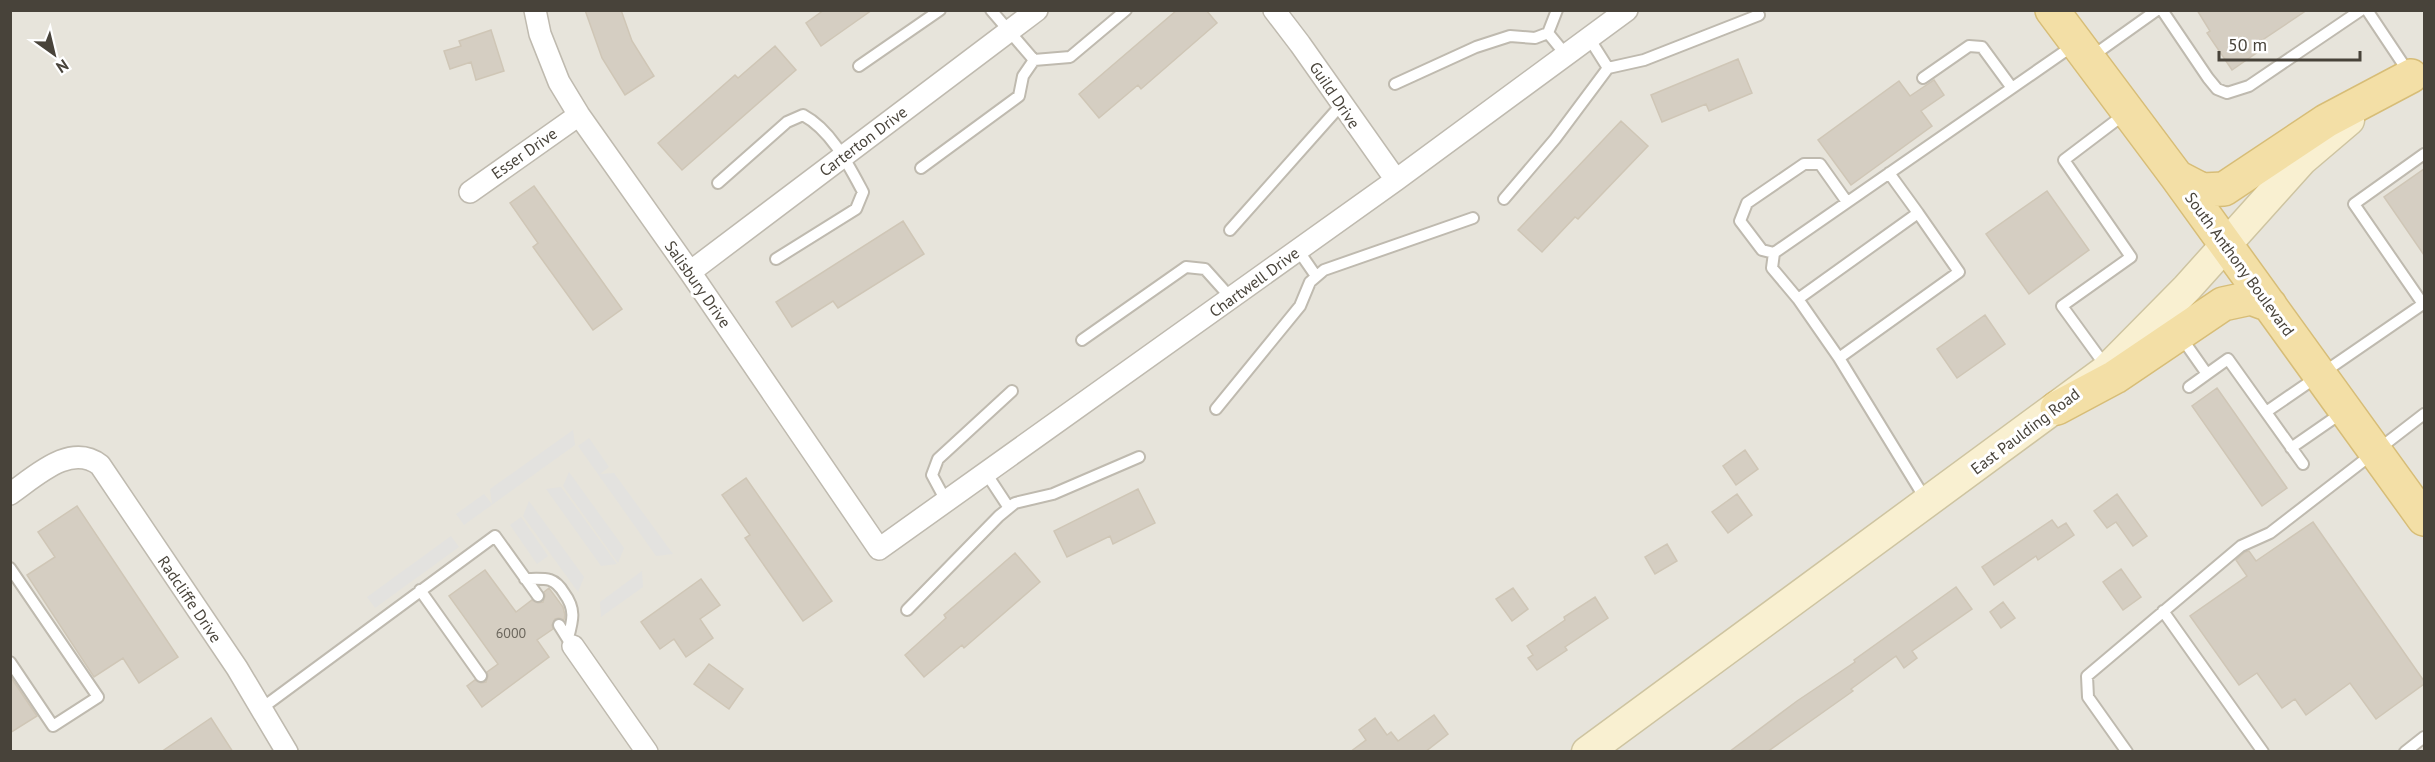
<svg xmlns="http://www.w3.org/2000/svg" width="2435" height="762" font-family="'PT Sans',sans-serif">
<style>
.residential{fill:#e7e4db}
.parking{fill:#e3e2df}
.building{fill:#d5cec2;stroke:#cfc6b6;stroke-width:1.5}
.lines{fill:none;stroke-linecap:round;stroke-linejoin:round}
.service-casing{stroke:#bfbaaf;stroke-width:14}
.minor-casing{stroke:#bfbaaf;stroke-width:24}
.secondary-casing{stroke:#cec4a1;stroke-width:33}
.primary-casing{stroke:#d7bd77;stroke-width:36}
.service{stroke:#fff;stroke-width:10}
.minor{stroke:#fff;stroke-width:21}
.secondary{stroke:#f9f0d1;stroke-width:30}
.primary{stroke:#f3dfa6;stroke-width:33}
.labels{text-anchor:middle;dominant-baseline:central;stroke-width:6;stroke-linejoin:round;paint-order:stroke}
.number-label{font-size:14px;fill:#6b665c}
.street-label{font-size:16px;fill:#48433a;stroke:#fff}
</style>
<rect width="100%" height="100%" fill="#f4f2ec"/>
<path class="residential" d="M11,11H2424V751H11Z"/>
<path class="parking" d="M573,430L575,445L464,525L456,514L484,494L492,504L490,489Z
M589,438L609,467L600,474L614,473L673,554L656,556L578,446Z
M569,472L624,548L618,563L563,486Z
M561,487L617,564L601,566L546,489Z
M529,501L584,577L578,592L523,516Z
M521,517L548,556L537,564L510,525Z
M451,536L459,547L375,608L367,597Z
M642,571L643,587L601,617L600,602Z"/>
<path class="building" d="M585,10H621L632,41L654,76L625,95L602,58Z
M824,10H872L821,46L806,23Z
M1177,10H1206L1217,23L1141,89L1138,85L1099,118L1079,94Z
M2197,10H2307L2261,41L2265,47L2232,70L2207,33L2210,31Z
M491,30L504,71L476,80L471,62L450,69L444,51L461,46L459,41Z
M775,46L796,70L682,170L658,143L735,75L738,78Z
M1738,59L1752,93L1709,111L1706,104L1662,122L1651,95Z
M1934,80L1944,95L1921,111L1932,126L1851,185L1818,140L1899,81L1910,96Z
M1621,121L1648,146L1578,219L1575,217L1542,252L1518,230Z
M2424,169V255L2384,197Z
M534,186L622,309L593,330L533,247L538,243L510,203Z
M2047,191L2089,250L2029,294L1986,234Z
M903,221L924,254L838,308L833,301L792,327L776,302Z
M1985,315L2005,344L1957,378L1937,349Z
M2217,388L2287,488L2262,506L2192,406Z
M1745,450L1758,469L1736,485L1723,466Z
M746,478L832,601L803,621L745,538L750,535L722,495Z
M1138,489L1155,523L1113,544L1110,536L1067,557L1054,531Z
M1737,494L1752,515L1728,533L1712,512Z
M2117,494L2147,536L2133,546L2116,522L2107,528L2094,511Z
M77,506L178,657L139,683L123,658L94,677L27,575L55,557L38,532Z
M2052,520L2058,528L2066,523L2074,535L2038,560L2036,556L1994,585L1982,567Z
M2313,522L2424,681V684L2376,719L2350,683L2306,715L2295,699L2282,708L2257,673L2239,685L2190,616L2247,576L2236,560L2245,552L2249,551L2256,561Z
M1667,544L1677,561L1655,574L1645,557Z
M1015,553L1040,582L964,648L962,645L924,677L905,655L946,618L944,615Z
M2121,569L2141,597L2123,610L2103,582Z
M485,570L516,612L532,600L538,603L543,602L545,596L544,592L549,588L563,607L565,615L564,620L559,618L555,619L552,625L553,629L537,640L549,657L482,707L467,686L475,680L481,683L486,682L488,676L487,672L498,664L449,596Z
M701,579L720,605L700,619L713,638L686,657L674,639L660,649L641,622Z
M1956,587L1972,609L1912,651L1917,658L1904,668L1896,656L1851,689L1853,691L1767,752H1729L1797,701L1855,662L1854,660Z
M1513,588L1528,609L1512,621L1496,599Z
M1595,597L1608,618L1565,647L1567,650L1537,670L1528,658L1533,655L1527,646L1565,620L1564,617Z
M2003,602L2015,618L2001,628L1990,612Z
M709,664L743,689L729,709L694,684Z
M10,676L37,716L10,733Z
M1434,715L1448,734L1425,752H1350L1366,740L1359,730L1375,718L1387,735L1391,732L1398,741Z
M211,718L233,752H161Z"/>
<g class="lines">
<defs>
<path id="service" d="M991,10L1034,60
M1557,10L1548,33L1566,55
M2162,10L2208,78L2217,89L2227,93L2249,86L2361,10
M2367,10L2409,73
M2091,57L2157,10
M859,66L940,10
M1608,68L1644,60L1759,15
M1923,78L1969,46L1982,47L2012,88
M1395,84L1476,47L1510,36L1535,38L1548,33
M921,168L1019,96L1023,76L1034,60L1070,57L1126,10
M718,183L787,122L803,115C831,130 848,164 863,192L856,209L776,259
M1504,199L1555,139L1608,68L1589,38
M1847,202L1820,164H1804L1747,203L1740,221L1762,250L1774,253L2074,45
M1918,213L1959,272L1839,358L1926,500
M1230,230L1341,105
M1298,250L1316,276
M1774,253L1772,268L1798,299L1918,213L1889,173
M1798,299L1839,358
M2181,337L2207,374L2228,359L2303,464
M1082,340L1186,267L1205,269L1231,298
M2107,368L2062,306L2131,257L2064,160L2126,113
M2189,387L2207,374
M1216,409L1300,306L1310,282L1324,270L1473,218
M2266,412L2423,304L2354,204L2424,154
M2291,448L2343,412
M986,473L1009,508
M946,501L932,475L938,459L1012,391
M10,568L98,697L53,726L10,662
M525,579C533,579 543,578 550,580C556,582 561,588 564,593C576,609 573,620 568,638
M420,590L481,676
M907,610L999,516L1015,503L1053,494L1139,457
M2163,611L2263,752
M559,625L569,641
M262,708L495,536L538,596
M2127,752L2088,697L2087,676L2241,546L2270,533L2424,414
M2405,752L2424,737"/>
<path id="minor" d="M535,10L540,34L559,82L579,115L690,272L879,549L1396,180L1627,10
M1274,10L1300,44L1396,180
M470,192L579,115
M690,272L1037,10
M10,494C35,477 70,442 100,465L237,668L287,752
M573,646L647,752"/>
<path id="secondary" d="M1587,752L2105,371L2187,288L2302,160L2349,120"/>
<path id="primary" d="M2052,10L2177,177L2424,519
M2177,177L2202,190L2224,189L2326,121L2411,76
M2057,408L2115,377L2223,304L2251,298L2270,305"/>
</defs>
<use href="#service" class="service-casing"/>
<use href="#minor" class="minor-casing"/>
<use href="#secondary" class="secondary-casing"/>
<use href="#primary" class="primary-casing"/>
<use href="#service" class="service"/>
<use href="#minor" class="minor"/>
<use href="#secondary" class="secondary"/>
<use href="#primary" class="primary"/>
</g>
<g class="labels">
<g class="number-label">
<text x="511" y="633">6000</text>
</g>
<g class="street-label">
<text transform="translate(1335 95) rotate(56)">Guild Drive</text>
<text transform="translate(863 141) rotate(-37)">Carterton Drive</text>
<text transform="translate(524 153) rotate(-35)">Esser Drive</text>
<text transform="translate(2240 264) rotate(54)">South Anthony Boulevard</text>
<text transform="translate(1254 282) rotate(-36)">Chartwell Drive</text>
<text transform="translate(698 284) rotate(55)">Salisbury Drive</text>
<text transform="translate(2025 431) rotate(-37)">East Paulding Road</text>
<text transform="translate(190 599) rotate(56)">Radcliffe Drive</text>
</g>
</g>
<rect width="2435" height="762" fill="none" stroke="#48433a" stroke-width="24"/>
<g transform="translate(54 54) rotate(146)" stroke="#ffffff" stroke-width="4.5" paint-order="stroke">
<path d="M0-4.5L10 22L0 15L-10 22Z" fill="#48433a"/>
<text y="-9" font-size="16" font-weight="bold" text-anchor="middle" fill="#48433a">N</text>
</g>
<path d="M2219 51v9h141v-9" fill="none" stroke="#48433a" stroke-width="3"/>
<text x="2228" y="51" font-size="18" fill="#48433a" stroke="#ffffff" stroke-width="4.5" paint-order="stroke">50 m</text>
</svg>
